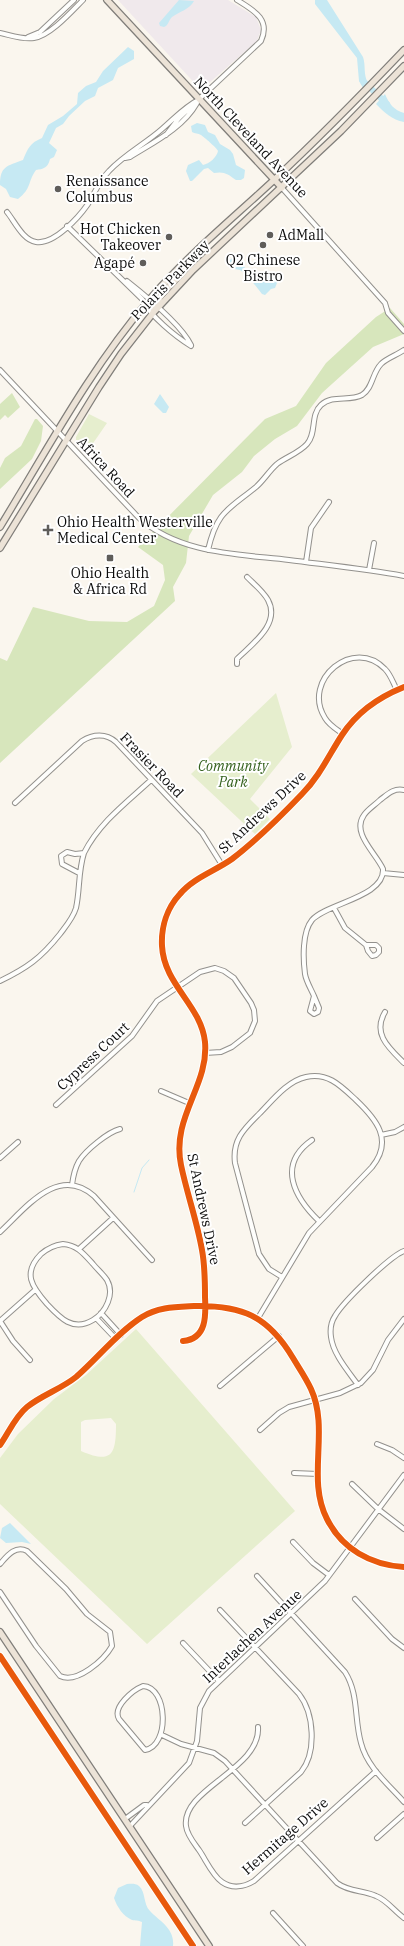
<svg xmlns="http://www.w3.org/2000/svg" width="404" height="1946" font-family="'IBM Plex Serif',serif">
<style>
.industrial{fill:#f0e9ec}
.green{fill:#e6eece;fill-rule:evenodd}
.forest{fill:#d7e6bc}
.water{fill:#c6e9f3}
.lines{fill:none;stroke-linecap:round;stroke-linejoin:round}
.stream{stroke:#c6e9f3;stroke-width:1}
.river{stroke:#c6e9f3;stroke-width:6}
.minor-casing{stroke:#93918d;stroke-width:6}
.major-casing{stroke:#807e7a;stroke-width:8}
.minor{stroke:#fefefc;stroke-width:4}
.major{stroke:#ece3d7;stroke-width:5.5}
.cycleway-casing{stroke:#fff;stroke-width:8}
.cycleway{stroke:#e8590c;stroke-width:6}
.poi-dot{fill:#5f5d5a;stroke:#fff;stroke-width:1.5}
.labels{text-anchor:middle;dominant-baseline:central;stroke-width:4;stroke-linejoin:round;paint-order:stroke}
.street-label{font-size:14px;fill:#0b0b0b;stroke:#fff}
.poi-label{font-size:14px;fill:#0b0b0b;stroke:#fff;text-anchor:start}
.park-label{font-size:14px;font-style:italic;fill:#34611d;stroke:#fff}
</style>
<rect width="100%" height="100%" fill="#faf6ee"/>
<path class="industrial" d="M118,0H228L256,17L261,30L257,41L201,90Z"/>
<path class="green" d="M89,414L107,423L87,452L76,441V437Z
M276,693L292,747L250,799L270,819L255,834L191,774Z
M136,1329L295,1511L147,1644L0,1504V1458L18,1434L54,1399L86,1375ZM111,1418L116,1424C116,1453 113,1465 81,1451V1422L85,1420Z"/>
<path class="forest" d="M390,308L404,324V334L373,347L322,393L297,426L275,439L254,456L242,472L213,495L189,536L186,563L173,587L175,601L0,763V658L7,661L33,607L89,621L127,622L154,606L165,580L163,565L138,547L265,419L296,406L326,363L376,317Z
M12,393L20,407L8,418L5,415L0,420V404Z
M35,419H37L43,426L41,441L32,459L0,489V468L5,458L21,446Z"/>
<path class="water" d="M179,0L194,1C190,9 179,12 172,17C168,21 169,25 164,27L160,26L159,23Z
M315,0H327L363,57C366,66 363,74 368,83L363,88L359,81L357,58L315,4Z
M128,47L134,51V59L118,68L113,80L98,88L95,96L85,101L69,116L63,124L56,128L49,143L57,150L54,157L50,159C48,168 43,169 36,170C27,183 32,188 18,199L10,197L6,189L0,185C0,166 7,166 23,160C28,148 30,143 42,138L48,125L63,116L77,104L78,93L86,86L96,82L103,71Z
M385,94C389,104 394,110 404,113V122C392,120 384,112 376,104Z
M197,123L205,125L208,132L215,135L220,144L230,150L233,154L236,165L245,170L244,178L241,180H236C228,174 224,171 214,173L208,168L204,169L192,181H190L186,171L188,165L199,160L203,165C209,164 217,157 218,151C217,148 204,137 201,135C198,133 195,134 192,132L191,126Z
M232,258L242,261L247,273L255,280L277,273L279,278L275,288L271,289L265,295L262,294L247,275L240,270L230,268L228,262Z
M160,394L169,407L166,413H163L154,404Z
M10,1523L31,1544L22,1542L6,1543L0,1538L2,1528Z
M127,1884C131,1884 135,1883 139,1886C146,1892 143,1904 150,1911C159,1921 175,1928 173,1946H140L142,1922C138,1920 136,1921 132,1920C123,1916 117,1907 114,1898L118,1888Z"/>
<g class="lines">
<path class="stream" d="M134,1192L142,1168L149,1160"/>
<path class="river" d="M362,77V80L387,104"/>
<defs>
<path id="minor" d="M0,33C10,35 23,40 34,38C50,36 72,11 83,0
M28,37L40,32L74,0
M166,135L179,118L261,41C271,19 253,10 237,0
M125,158L130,157C154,142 183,128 197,103
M282,188L385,303L388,313L404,331
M7,212C15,222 23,240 36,242C54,245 79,217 88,204C95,192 100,180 109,171C125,154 145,144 162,129C175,118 184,107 200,99
M67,226L142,299C149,315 176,337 191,346
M127,281C146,296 181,324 191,345
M0,370L139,518C180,554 237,554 289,560C327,565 366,569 404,576
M208,550C217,511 228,510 256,487C264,480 269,471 277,464C286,457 299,453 307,444C317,433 310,415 321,405C333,394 349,402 362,395C373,388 372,373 381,364C387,358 397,355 404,350
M306,562L311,528L329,502
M369,570L374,543
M237,664V659C252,644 281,624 268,600C263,591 254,584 247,577
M343,734C336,729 329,725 325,718C301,680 354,636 385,669C391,675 393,683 397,690
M15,803L82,741C93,734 106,733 116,742L202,833L222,865
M79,873L62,864L61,856L67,852L75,854L84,853C99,823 127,802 151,780
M383,873L404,875
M334,908L345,928L366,945
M366,945H376L379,948V952L376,955L372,956L368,951Z
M0,981C27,968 41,958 60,934C66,926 73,918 76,908C80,890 78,872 84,853
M314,996C311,989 306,981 305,974C303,959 302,932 312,920C327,903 385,897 383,869C376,853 351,833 364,815C368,809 375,805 380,800C388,794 393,788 404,790
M314,996L319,1008L318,1012L314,1014L310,1011Z
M385,1012C372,1034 389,1048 404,1063
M161,1091L189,1103
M56,1105L132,1036L157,1001L200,972L215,968L224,971L234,978L251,1003L254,1010L255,1021L250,1033L232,1047L221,1052L205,1053
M381,1135L395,1132L404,1127
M312,1140C276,1165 295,1198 319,1221
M0,1158L18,1142
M72,1185C73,1177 75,1168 79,1161C86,1150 108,1132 120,1129
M0,1232C25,1209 58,1164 94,1196L152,1260
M63,1244C77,1245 84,1254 93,1264C97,1269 103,1274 107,1280C115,1294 106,1312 93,1320C73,1332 60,1318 47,1304C32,1287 22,1273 41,1254C48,1248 55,1245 63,1244Z
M79,1249L113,1218
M101,1313L121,1335
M96,1318L116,1339
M258,1318L309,1233L372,1167C394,1140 376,1119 356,1100C341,1086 328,1072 306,1077C287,1081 272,1101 259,1114C244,1129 232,1140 235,1163L259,1254L269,1269L282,1277
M0,1321L13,1341L30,1360
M0,1321L35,1290
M183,1341C207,1339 206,1315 205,1297C205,1281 205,1266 202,1250C197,1221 187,1194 181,1165C171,1117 209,1086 205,1042C201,1005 164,985 162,946C161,927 167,908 180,894C193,878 215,871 232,859C257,840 281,816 302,794C319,777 329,755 342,735C357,712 379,697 404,687
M358,1385C348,1371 333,1354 331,1337C330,1330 331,1322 335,1316C343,1302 390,1256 404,1251
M220,1386L279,1336
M260,1430L279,1413L289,1407L340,1393L361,1383L373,1370L388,1340L404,1319
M377,1444L392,1450L404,1458
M0,1445C9,1432 15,1417 27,1407C42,1395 61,1389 76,1377C98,1358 117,1333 142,1317C158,1307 175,1307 194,1306C242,1305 268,1316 293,1358C299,1368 306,1378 311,1389C330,1430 306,1479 327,1519C342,1549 371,1565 404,1567
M294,1473L318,1474
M352,1484L378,1509L404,1529
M293,1542L313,1563L329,1575
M0,1564C7,1556 15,1545 27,1551L66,1589L87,1614L110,1632L112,1646C104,1660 77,1684 60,1676L36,1646L0,1592
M257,1576L345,1672C359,1694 354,1719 361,1743C367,1767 388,1784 404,1802
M355,1599L392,1639L404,1648
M220,1610L299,1694C314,1713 317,1752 301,1772L245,1823
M183,1643L219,1681
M143,1686C168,1687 170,1746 145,1750L119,1719C112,1707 133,1690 143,1686Z
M258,1727C261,1769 181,1789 186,1826C187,1835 194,1843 199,1850C206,1860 212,1875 222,1882C232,1889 244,1887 254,1881L376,1771
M162,1735L181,1744L214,1753L225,1761L337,1883C349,1892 363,1890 376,1896C387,1900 394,1911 404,1918
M125,1819L144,1805H147
M130,1826L189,1763L197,1741L200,1708L209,1691L325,1581L404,1475
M377,1838L404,1814
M273,1913L303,1946"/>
<path id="major" d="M107,0L282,188
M153,313C157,290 183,280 191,259
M0,527C47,450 90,369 149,300C187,256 232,219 274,180C319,138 362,94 404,50
M0,548L99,387L121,354L153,313L193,270L341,131L404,66
M0,1632L209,1946"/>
</defs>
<use href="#minor" class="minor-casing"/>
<use href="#major" class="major-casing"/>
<use href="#minor" class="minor"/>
<use href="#major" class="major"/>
<defs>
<path id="cycleway" d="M183,1341C207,1339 206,1315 205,1297C205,1281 205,1266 202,1250C197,1221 187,1194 181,1165C171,1117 209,1086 205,1042C201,1005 164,985 162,946C161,927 167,908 180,894C193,878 215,871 232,859C257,840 281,816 302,794C319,777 329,755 342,735C357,712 379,697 404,687
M0,1445C9,1432 15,1417 27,1407C42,1395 61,1389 76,1377C98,1358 117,1333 142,1317C158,1307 175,1307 194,1306C242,1305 268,1316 293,1358C299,1368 306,1378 311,1389C330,1430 306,1479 327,1519C342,1549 371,1565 404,1567
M0,1656L193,1946"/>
</defs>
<use href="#cycleway" class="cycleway-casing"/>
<use href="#cycleway" class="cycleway"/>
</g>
<g class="poi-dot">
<circle cx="58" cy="189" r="4"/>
<circle cx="270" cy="235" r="4"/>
<circle cx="169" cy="237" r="4"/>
<circle cx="263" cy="245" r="4"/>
<circle cx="143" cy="263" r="4"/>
<path d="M46 524h4v4h4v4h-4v4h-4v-4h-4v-4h4z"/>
<rect x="106" y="554" width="8" height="8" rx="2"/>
</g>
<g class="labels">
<g class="street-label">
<text transform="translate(251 137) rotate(47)">North Cleveland Avenue</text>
<text transform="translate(170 280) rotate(-46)">Polaris Parkway</text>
<text transform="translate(106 467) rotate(47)">Africa Road</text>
<text transform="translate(152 765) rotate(46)">Frasier Road</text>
<text transform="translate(262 812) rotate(-43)">St Andrews Drive</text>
<text transform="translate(93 1056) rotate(-43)">Cypress Court</text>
<text transform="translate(204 1209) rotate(78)">St Andrews Drive</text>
<text transform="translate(252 1636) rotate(-43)">Interlachen Avenue</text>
<text transform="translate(285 1836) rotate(-41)">Hermitage Drive</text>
</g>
<g class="poi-label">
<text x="66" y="181">Renaissance<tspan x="66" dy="16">Columbus</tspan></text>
<text x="161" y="229" text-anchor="end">Hot Chicken<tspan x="161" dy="16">Takeover</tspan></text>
<text x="278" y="235">AdMall</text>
<text x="263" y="260" text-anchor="middle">Q2 Chinese<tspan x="263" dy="16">Bistro</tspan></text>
<text x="135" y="263" text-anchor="end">Agapé</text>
<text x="57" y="522">Ohio Health Westerville<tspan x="57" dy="16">Medical Center</tspan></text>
<text x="110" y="573" text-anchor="middle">Ohio Health<tspan x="110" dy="16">&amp; Africa Rd</tspan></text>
</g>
<g class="park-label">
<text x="233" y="766">Community<tspan x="233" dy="16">Park</tspan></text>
</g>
</g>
</svg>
